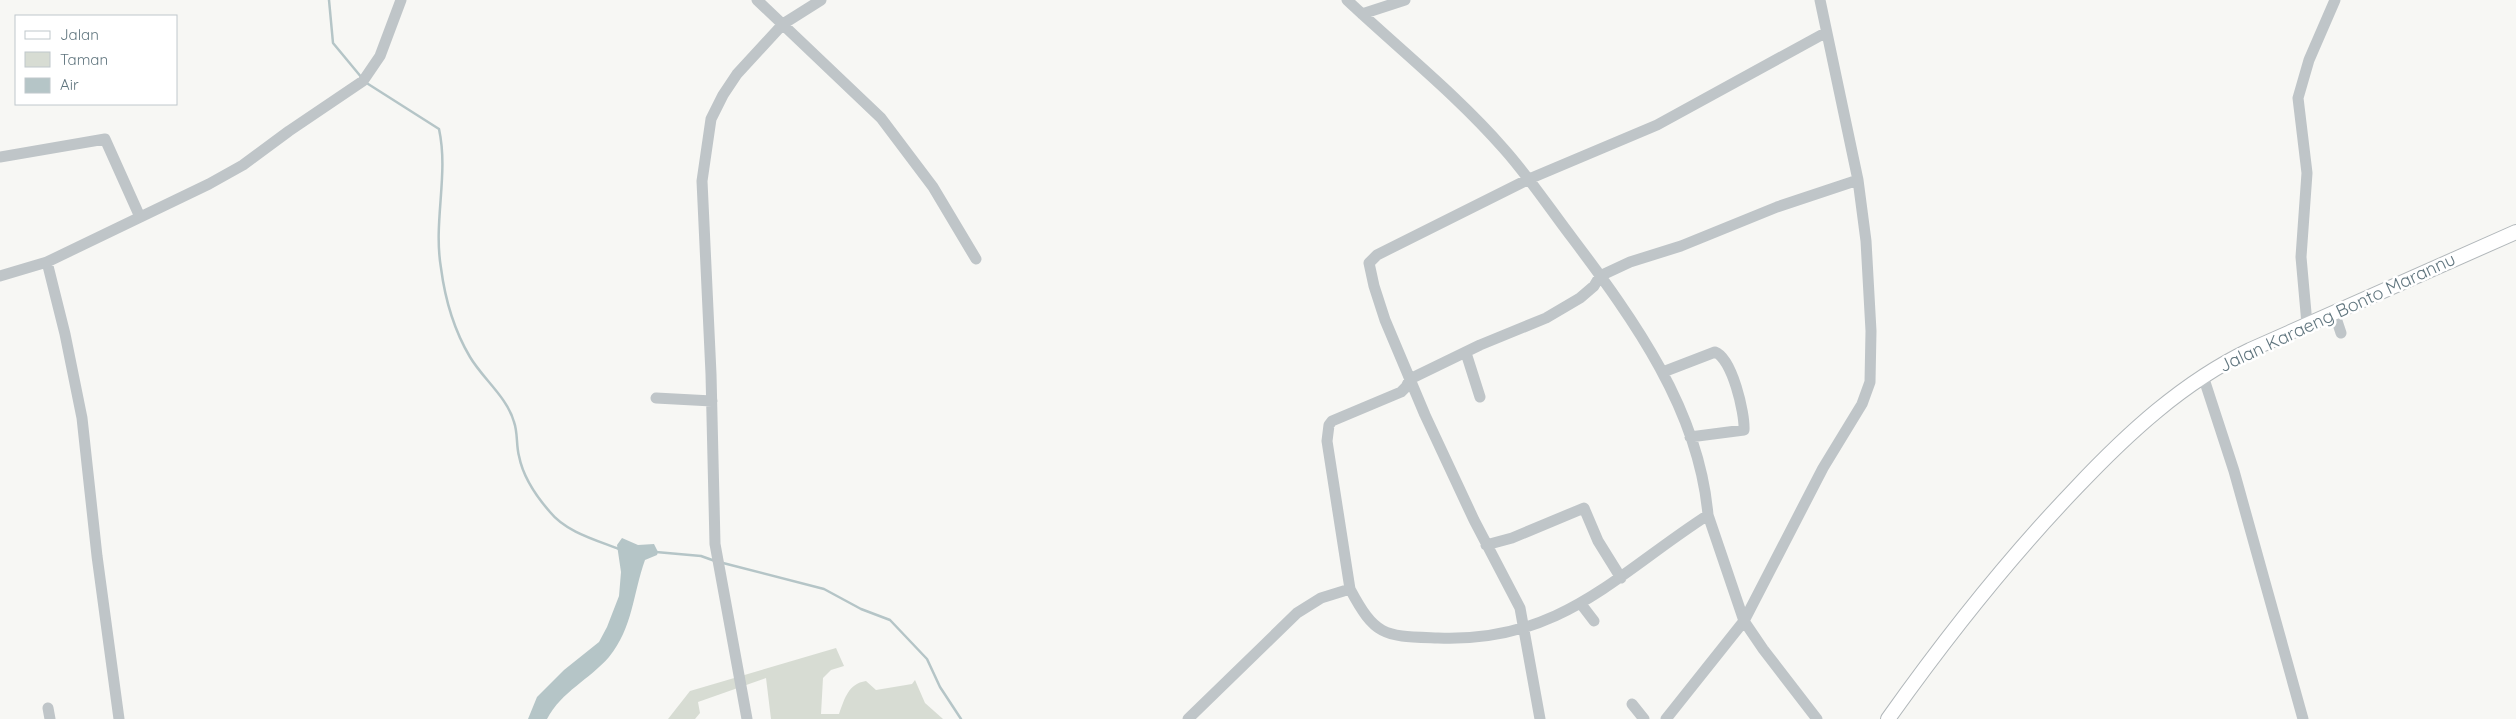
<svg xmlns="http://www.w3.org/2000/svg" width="2516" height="719" font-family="Quicksand,sans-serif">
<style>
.green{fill:#d7dcd3}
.water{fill:#b5c5c7}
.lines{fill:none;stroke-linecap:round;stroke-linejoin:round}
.stream{stroke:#b5c5c7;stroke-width:2.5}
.major-casing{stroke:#b1b7ba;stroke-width:16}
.minor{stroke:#bfc5c8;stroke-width:11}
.major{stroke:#fff;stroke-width:14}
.labels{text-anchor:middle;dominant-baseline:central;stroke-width:5;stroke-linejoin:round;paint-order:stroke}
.street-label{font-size:18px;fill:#61767f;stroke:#fff}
</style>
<rect width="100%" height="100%" fill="#f7f7f4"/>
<path class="green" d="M836,648L844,666L831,670L823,678L821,714H839C845,698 848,684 866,681L876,690L912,684L915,680L925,703L943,719H771L766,678L698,702L700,713L695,719H668L690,691Z"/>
<path class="water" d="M622,538L638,545L654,544L658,552L657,555L645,560C633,593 633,628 609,657C589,680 562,691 547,719H528L537,697L564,670L599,642L607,627L619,596L621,572L617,545Z"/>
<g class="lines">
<path class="stream" d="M329,0L333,43L362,78
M365,82L439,129C449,175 433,221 441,268C445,299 454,330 470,357C483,379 507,397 514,422C518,433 516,445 519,456C523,477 536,496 550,512C566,532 596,540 619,549
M656,552L701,556L715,561
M723,563L824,589L861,609L890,620L927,659L940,687L961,719"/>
<defs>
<path id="major" d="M1888,719C1947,636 2006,561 2076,488C2127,434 2183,382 2250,350L2516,232"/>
</defs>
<use href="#major" class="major-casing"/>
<path class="minor" d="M757,0L881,118L933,187L976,259
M1347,0C1399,49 1457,95 1504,149C1529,177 1550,209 1573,239C1634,320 1699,410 1708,515L1744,621L1763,649L1817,719
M1362,14L1405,0
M0,157L105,139L140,217
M47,262L65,334L82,418L97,556L119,719
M0,276L47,262L209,184L243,165L289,131L363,81L380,56L401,0
M2334,312L2341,333
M2307,324L2301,257L2307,173L2298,98L2309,60L2335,0
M1466,353L1480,397
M1663,372L1715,352C1732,358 1745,413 1744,430L1690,437
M2203,376L2234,471L2303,719
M656,398L712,401
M1486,545L1512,538L1584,508L1598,541L1621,578
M1350,589C1376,638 1385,636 1438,638C1560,643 1615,575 1708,515
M1581,604L1594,621
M1632,704L1644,719
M48,708L50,719
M747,719L715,544L711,374L702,181L711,119L723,95L737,74L783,24L821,0
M1188,719L1297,613L1321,598L1350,589L1327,441L1329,425L1332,421L1401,392L1406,387L1410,379L1480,345L1546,318L1580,298L1594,286L1600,276L1630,262L1681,246L1777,207L1858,180
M1540,719L1520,608L1474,520L1425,415L1385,320L1374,286L1369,263L1377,255L1529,179L1657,125L1825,33
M1666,719L1744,621L1823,468L1862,404L1870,382L1871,331L1866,241L1858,180L1820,0"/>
<use href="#major" class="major"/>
</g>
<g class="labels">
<g class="street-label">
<text transform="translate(2337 312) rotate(-25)">Jalan Karaeng Bonto Marannu</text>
</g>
</g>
<rect x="15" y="15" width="162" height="90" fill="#ffffff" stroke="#c0c8cc"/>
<rect x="25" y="31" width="25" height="8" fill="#ffffff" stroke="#c0c8cc"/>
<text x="60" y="40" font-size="15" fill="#61767f">Jalan</text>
<rect x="25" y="52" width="25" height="15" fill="#d7dcd3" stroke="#c0c8cc"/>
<text x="60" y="65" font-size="15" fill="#61767f">Taman</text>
<rect x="25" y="78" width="25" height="15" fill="#b5c5c7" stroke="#c0c8cc"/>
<text x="60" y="90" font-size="15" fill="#61767f">Air</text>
</svg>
